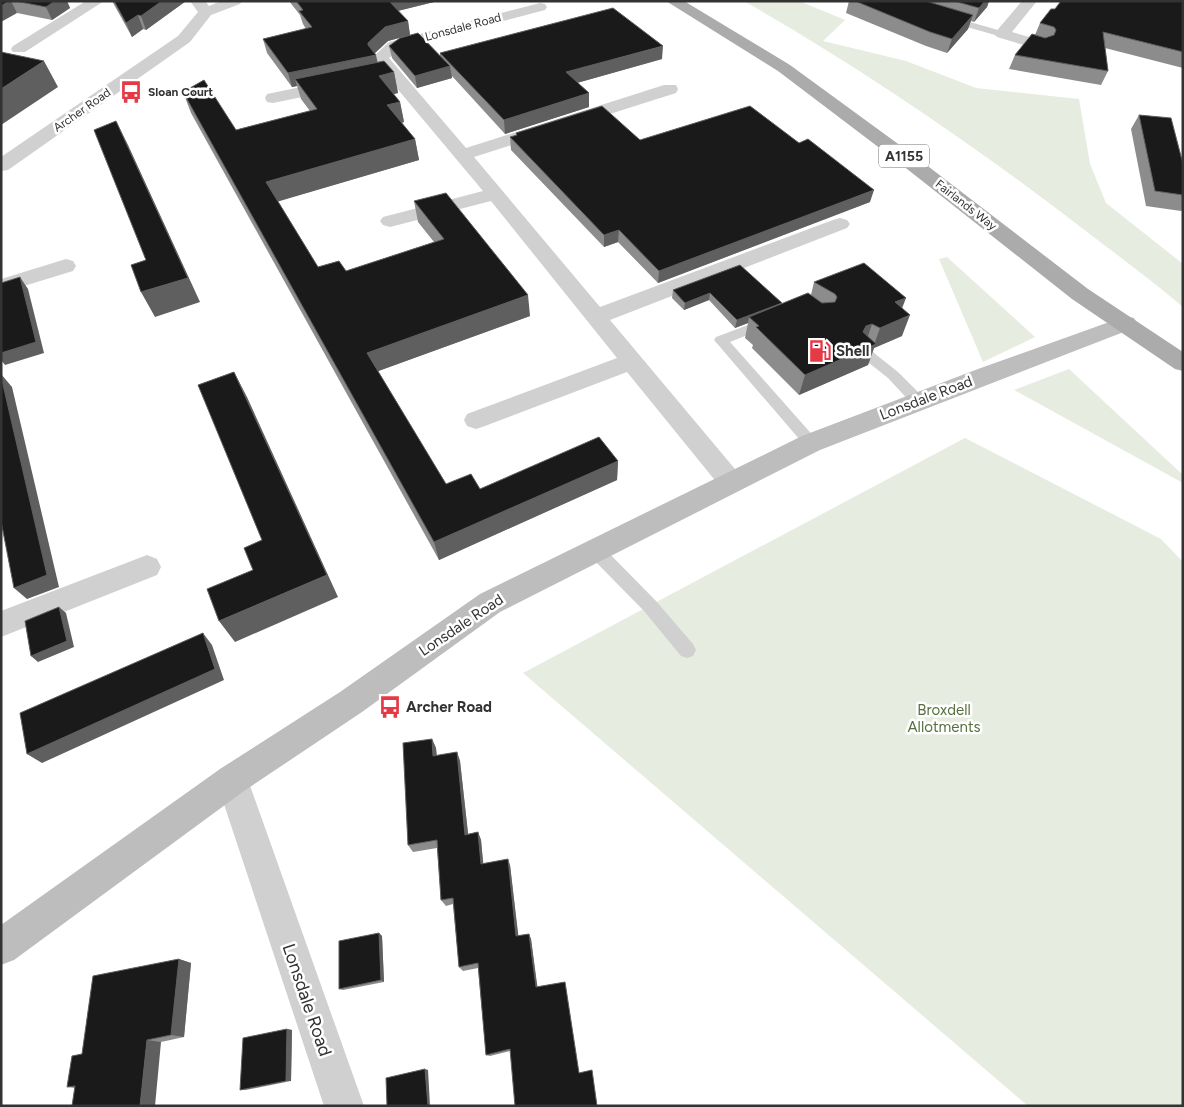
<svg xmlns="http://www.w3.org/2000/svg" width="1184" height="1107" font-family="Figtree,sans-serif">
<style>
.green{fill:#e6ecdf}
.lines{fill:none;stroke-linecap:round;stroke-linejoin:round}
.lane{fill:#d0d0d0;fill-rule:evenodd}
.street{fill:#d0d0d0;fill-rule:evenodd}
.secondary{fill:#bdbdbd;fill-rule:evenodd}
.primary{fill:#ababab;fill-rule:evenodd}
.wall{fill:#8c8c8c}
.shaded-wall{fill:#5f5f5f}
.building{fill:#1a1a1a;stroke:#5f5f5f}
.labels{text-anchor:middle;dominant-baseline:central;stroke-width:5;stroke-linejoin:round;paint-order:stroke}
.far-street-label{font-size:12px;fill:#333;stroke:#fff}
.far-poi-label{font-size:12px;font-weight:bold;fill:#333;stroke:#fff;text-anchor:start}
.shield{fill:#fff;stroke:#707070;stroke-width:1}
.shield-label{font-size:14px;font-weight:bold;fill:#333}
.poi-label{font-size:15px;font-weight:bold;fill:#333;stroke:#fff;text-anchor:start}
.street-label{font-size:15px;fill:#333;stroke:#fff}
.park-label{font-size:15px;fill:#56703f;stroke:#fff}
.near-street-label{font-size:18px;fill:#333;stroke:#fff}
</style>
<rect width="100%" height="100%" fill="#fff"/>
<path class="green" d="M744,1H799L845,20L823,41L906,61L976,88L1079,99L1090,164L1106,203L1183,264V307C1149,278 1113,252 1078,225C971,143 861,68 744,1Z
M947,257L1035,337L983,362L939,259Z
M1069,369L1183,475V483L1014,390Z
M965,438L1161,539L1183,562V1106H1028L523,673Z"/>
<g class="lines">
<path class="lane" d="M949,16L1005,32L1007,34L1002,37L946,21L945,19Z
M767,318L772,319L774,322L772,325L730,342L816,439L818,443L816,447L811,449L806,447L714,340L716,337Z
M864,347L869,349L898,372L923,397L925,401L923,405H913L888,378L859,355L857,352L859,349Z
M595,543L601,545L656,601L693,644L696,650L693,656L687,658L681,656L644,611L589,555L587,550L589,545Z"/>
<path class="street" d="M86,1H104L25,52H13L11,49L13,46Z
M190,1H205L209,6L221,1H242L240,4L211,15L190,42L8,170L1,171V157L178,36L198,12Z
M1022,1H1037L1012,32L1046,42L1048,45L1046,48L1040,50L997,37L994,34Z
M540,3L545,4L547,7L545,10L401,48L389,58L466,148L664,85H676L678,89L676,93L474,157L600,307L833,220L840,218L847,220L850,224L847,228L610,320L740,475L744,482L740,489L731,492L722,489L627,372L485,426L476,429L467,426L464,420L467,414L617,358L491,201L390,227L383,225L380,221L383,217L483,191L374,61L372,58L389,42Z
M335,80L341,81L343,85L341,89L273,103L267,102L265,98L267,94Z
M66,259L73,261L76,266L73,271L1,293V279Z
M147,555L157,559L161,567L157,575L1,637V611Z
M232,764L244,769L248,780L364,1106H324L216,780L220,769Z"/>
<path class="secondary" d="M1126,316L1134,318L1137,323L1134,328L820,450L500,612L362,712L244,791L14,960L1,965V925L220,769L340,692L480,594L802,436L978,369Z"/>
<path class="primary" d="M666,1H684L790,65L916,157L1088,289L1183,352V371L1175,369L1072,299L902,165L778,71Z"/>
</g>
<path class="wall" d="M1,1H67L70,8L52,20L17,13Z
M112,1H186L146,30L143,29L132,37Z
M289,1H438L398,11L408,21L410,35L388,41L374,53L377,62L394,72L398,93L393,94L400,102L404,122L401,123L415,139L419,160L278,201L318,267L346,271L434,242L418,222L414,201L530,316L378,371L446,484L480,489L618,461L617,480L439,560L191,113L183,92L236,130L310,111L301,99L297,86L292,87L267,53L263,39L306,29L303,24L300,15Z
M848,1H989L987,7L974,22L971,21L968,29L947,53L926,46L846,13L849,1Z
M1183,1V68L1105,48L1108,71L1101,85L1009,69L1015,55L1035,35L1040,23Z
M389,46L440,56V53L662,59L577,83L589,93V107L505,134L452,76V78L417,88L392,58Z
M1139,115L1183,164V209L1181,211L1146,206L1131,129Z
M516,133L640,140L870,202L658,283L618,242L604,247L511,150L510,137L516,136Z
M740,265L782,304L811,295L814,282L902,308V336L874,348L868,365L799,395L752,348L753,345L745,338L748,323L735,328L709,300L684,310L672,298L673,290Z
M432,739L436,748L437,756L457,752L460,761L468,834L478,832L481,840L483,864L510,865L518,936L529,934L531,939L537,987L579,1073L597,1106L510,1051L490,1056L486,1055L478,968L463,971L459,967L453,904L446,906L441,900L437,848L413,852L408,845Z
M379,933L382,936L384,982L343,990L339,989Z
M179,959L191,963L184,1037L161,1042L75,1088L67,1087L82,1054Z
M287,1029L292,1030L291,1081L246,1090H240Z"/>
<path class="shaded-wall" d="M9,1H11L17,13L1,22V6Z
M55,1H67L70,8L52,20L46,7Z
M162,1H186L146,30L141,16Z
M387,1H438L389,13Z
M985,1H989L987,7L974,22L979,8Z
M138,15L143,29L132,37L126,23Z
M973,15L968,29L947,53L952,39Z
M408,21L410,35L388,41L372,56L376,55L379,69L295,79L297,86L292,87L288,73L368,43L385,27Z
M663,46L662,59L566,86V72Z
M44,61L58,87L1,125V89Z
M450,66L452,78L417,88L415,76Z
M394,72L398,93L383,97L379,76Z
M589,93V107L505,134L504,120Z
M400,102L404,122L391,126L387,105Z
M116,121L128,145L200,302L155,317L141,292L188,278Z
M415,139L419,160L273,203L266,182Z
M874,190L870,202L658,283L659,271Z
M619,230L618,242L604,247V235Z
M20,277L28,289L44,353L5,365L1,360V353Z
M710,293L709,300L684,310L685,303Z
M528,295L530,316L373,373L367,353Z
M906,298L898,319L895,302Z
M782,303L780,310L749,317L748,323L735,328L737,320Z
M910,315L902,336L874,348L868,365L799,395L805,375L863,332L866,326L872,324L865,345H874L880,328Z
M234,372L247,397L338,597L235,642L219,621L327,575Z
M1,374L12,387L59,587L27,599L14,588Z
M618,461L617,480L439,560L434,542Z
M59,607L66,613L74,647L38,662L31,656Z
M203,633L212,645L224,680L42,763L27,754Z
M432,739L436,748L437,765L433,756Z
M457,752L460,761L469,842L465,835Z
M478,832L481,840L484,871L481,864Z
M508,859L510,865L519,941L516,936Z
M379,933L382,936L384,982L381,980Z
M529,934L531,939L538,991L536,987Z
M179,959L191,963L184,1037L171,1035Z
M287,1029L292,1030L291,1081H286Z
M147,1040L161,1042L155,1106H140Z
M425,1069L428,1070L430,1106H428Z"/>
<path class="building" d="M1,1H9L1,6Z
M15,1H55L46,7Z
M114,1H162L141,16L138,15L126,23Z
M296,1H389L408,21L385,27L368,43V45L376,55L288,73L263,39L312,27L299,11L303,10Z
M855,1H926L973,15L952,39L930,32Z
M954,1H985L979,8Z
M1061,1H1183V52L1103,32L1108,71L1015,55L1032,34L1045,38L1054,35L1056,30L1054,27L1040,23L1051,9H1055Z
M613,8L663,46L566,72L589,93L504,120L440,53Z
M418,33L450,66L415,76L389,46L400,38Z
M1,52L44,61L1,89Z
M384,61L394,72L379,76L400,102L387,105L415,139L266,182L318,267L339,261L346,271L444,239L414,201L446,193L528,295L367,353L446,484L471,474L480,489L599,437L618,461L434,542L183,92L204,80L236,130L317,109L295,79Z
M602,106L640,140L750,106L799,143L808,139L874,190L659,271L619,230L604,235L510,137L517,135L516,133Z
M1139,115L1171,118L1183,164V195L1155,191Z
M116,121L188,278L141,292L131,265L146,260L94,130Z
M864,263L906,298L895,302L910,315L880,328L872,324L866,326L863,332L876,344L805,375L756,327L759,326L749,317L808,293L822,303L835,302L837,297L835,294L814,282Z
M740,265L782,303L737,320L710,293L685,303L673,290Z
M20,277L36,342L1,353V283Z
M234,372L327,575L219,621L207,589L253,570L244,548L262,540L198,385Z
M1,376L47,575L14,588L1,521Z
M59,607L67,641L31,656L25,621Z
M203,633L215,669L27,754L20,713Z
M432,739L433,756L457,752L465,835L478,832L481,864L508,859L516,936L529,934L536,987L565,982L579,1073L592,1070L597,1106H515L510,1049L486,1055L478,963L459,967L453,898L441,900L437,840L408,845L403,743Z
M379,933L381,980L339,989V941Z
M179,959L171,1035L147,1040L140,1106H72L75,1086L67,1087L72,1056L82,1054L93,976Z
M287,1029L286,1081L240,1090L243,1038Z
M425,1069L428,1106H387L386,1078Z"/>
<defs>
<symbol id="bus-bare" viewBox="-9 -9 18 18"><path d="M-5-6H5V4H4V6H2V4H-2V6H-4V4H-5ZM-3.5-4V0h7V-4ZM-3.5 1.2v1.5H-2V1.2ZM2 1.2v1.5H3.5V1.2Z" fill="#e63946" stroke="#fff" stroke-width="2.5" paint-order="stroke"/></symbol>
<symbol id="fuel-bare" viewBox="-9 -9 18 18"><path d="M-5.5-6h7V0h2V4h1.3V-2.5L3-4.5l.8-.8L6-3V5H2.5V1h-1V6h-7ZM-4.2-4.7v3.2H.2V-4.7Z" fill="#e63946" stroke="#fff" stroke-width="2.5" paint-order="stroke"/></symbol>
</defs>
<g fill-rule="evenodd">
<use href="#bus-bare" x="115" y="76" width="32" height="32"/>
<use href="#fuel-bare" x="804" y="335" width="32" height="32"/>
<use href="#bus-bare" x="374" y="691" width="32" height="32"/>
</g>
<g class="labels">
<g class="far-street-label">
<text transform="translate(463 27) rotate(-15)">Lonsdale Road</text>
<text transform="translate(82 110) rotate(-35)">Archer Road</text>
<text transform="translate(966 205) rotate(38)">Fairlands Way</text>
</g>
<g class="far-poi-label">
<text x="148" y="92">Sloan Court</text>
</g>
<rect class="shield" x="879" y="144.5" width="50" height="23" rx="4"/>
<g class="shield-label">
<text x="904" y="156">A1155</text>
</g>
<g class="poi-label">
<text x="836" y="351">Shell</text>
<text x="406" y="707">Archer Road</text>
</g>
<g class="street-label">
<text transform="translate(926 398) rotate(-21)">Lonsdale Road</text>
<text transform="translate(461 625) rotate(-34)">Lonsdale Road</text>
</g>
<g class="park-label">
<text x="944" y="710">Broxdell<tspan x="944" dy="17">Allotments</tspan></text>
</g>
<g class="near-street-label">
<text transform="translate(307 1000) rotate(71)">Lonsdale Road</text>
</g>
</g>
<rect width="1184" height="1107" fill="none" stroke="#333333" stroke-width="5"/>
</svg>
